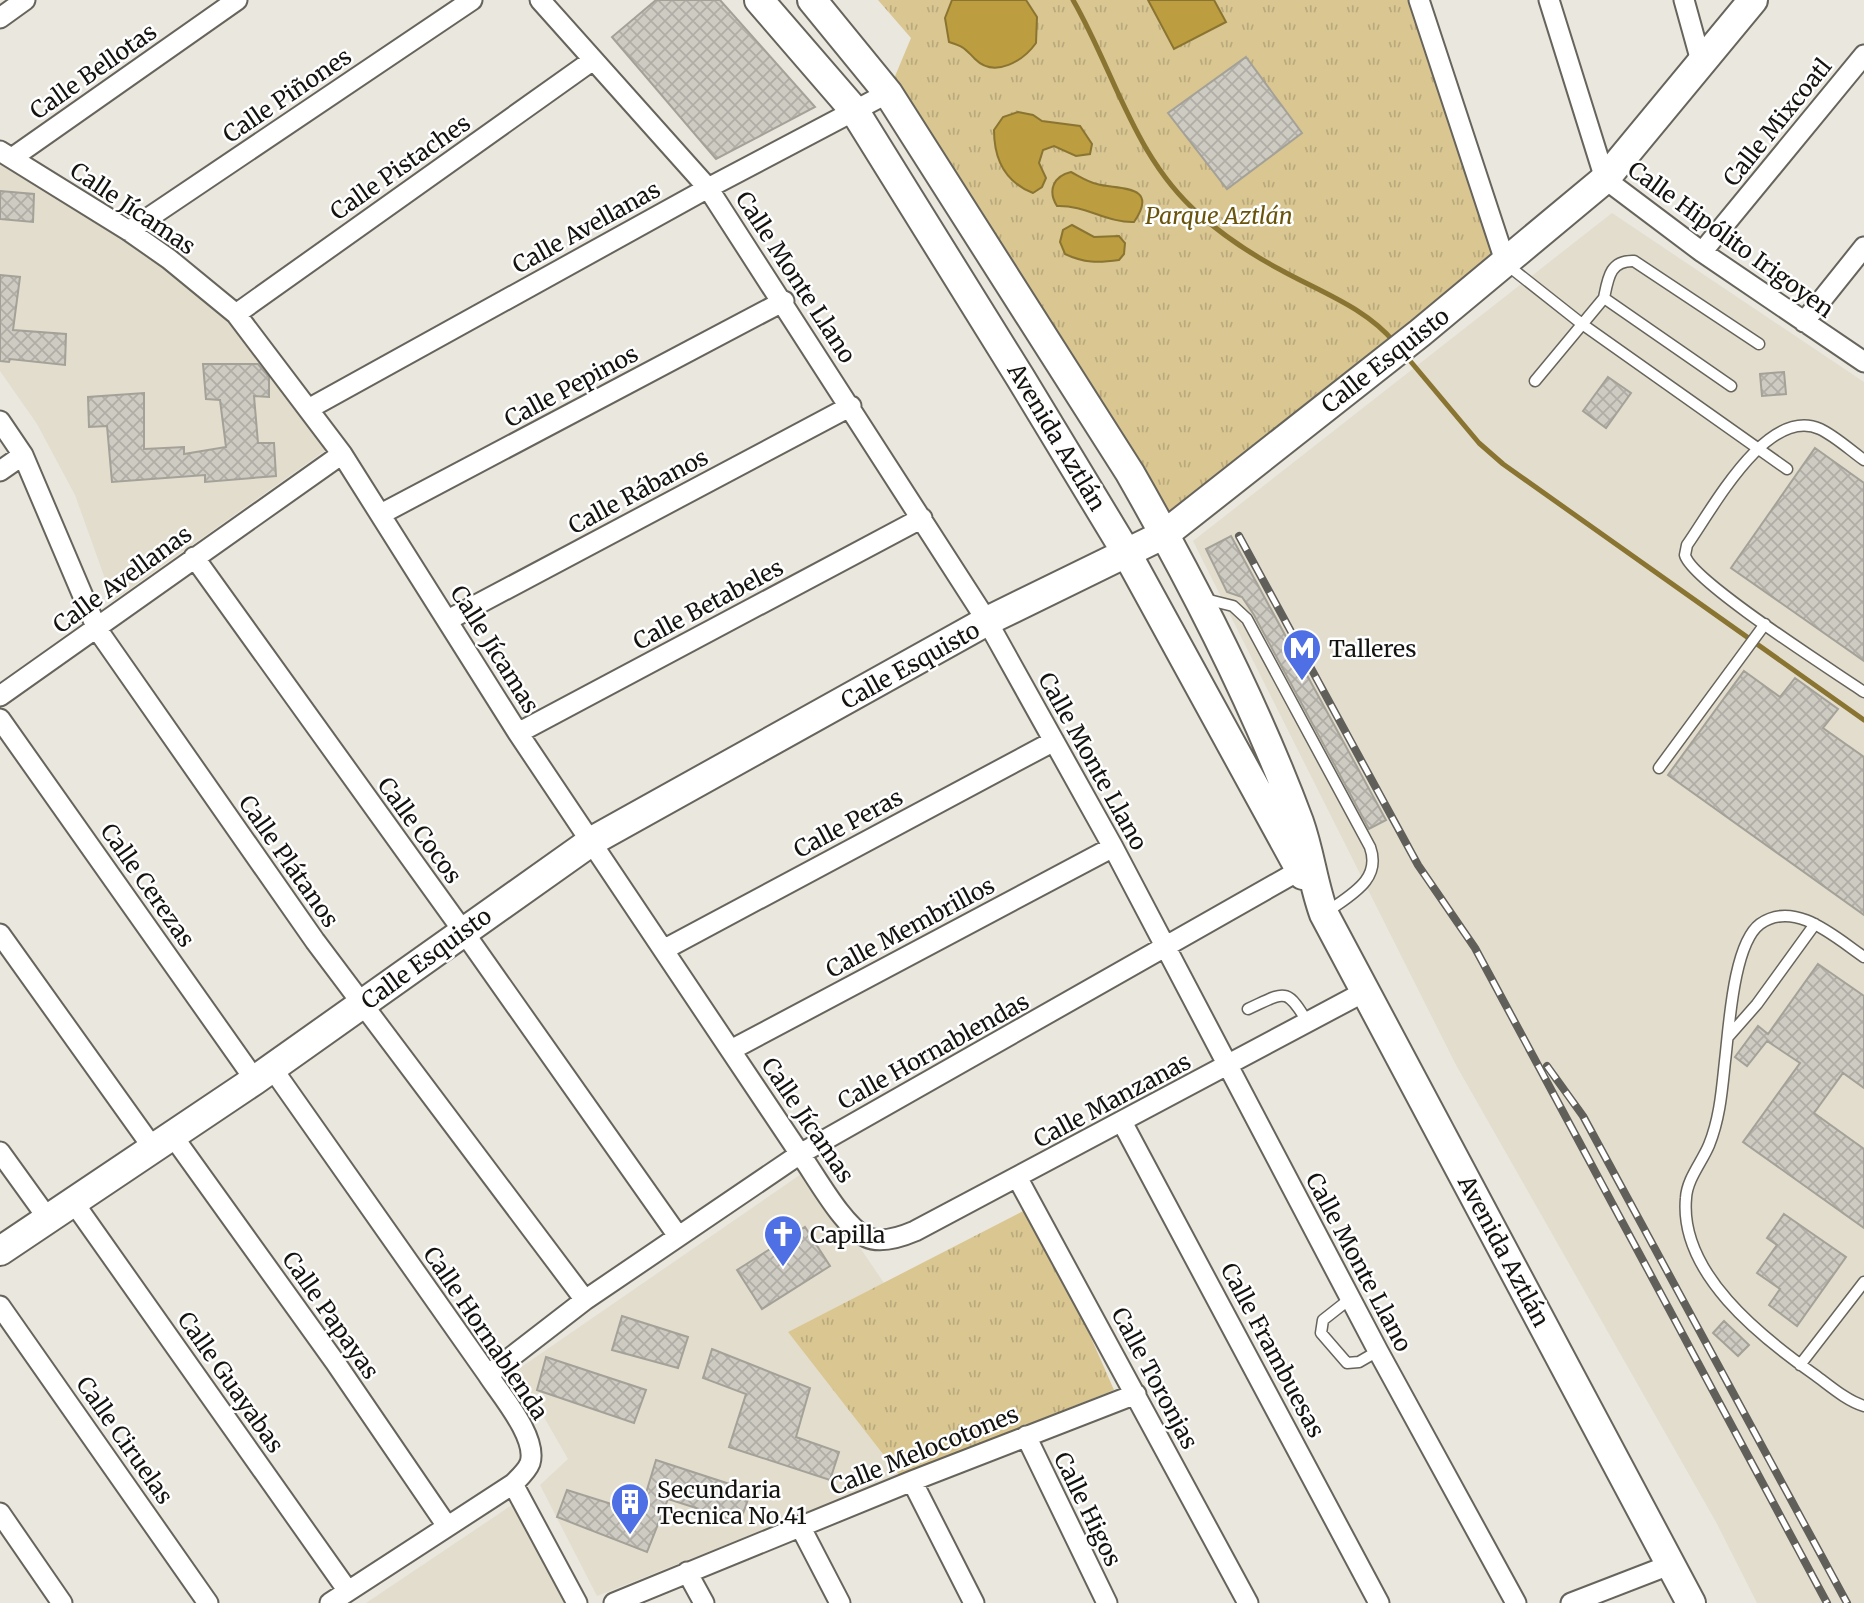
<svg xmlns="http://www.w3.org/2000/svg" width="1864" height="1603" font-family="Merriweather,serif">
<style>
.built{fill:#e3ddcd}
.park{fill:url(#park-tufts)}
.water{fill:#bc9d3f;stroke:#8a7431;stroke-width:2}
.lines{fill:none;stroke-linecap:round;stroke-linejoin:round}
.stream{stroke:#8a7431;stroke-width:5}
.building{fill:url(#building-cross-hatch);stroke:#a4a198;stroke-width:2}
.lane-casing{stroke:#67645c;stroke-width:13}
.street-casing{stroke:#67645c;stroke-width:23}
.secondary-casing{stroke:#67645c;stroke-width:32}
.lane{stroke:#fff;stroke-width:10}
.street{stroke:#fff;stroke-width:19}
.secondary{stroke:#fff;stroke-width:28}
.rail-casing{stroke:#615f5a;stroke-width:8}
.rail{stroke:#fff;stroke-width:5;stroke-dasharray:16;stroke-linecap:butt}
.labels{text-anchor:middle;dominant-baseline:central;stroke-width:5;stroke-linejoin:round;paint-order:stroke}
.street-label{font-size:23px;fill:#141310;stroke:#fff}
.park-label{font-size:23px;font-style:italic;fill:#69540a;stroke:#fff}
.poi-label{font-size:23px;fill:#141310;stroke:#fff;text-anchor:start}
</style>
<defs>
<pattern id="park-tufts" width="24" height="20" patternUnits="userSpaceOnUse" patternTransform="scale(1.75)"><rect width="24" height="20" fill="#d9c691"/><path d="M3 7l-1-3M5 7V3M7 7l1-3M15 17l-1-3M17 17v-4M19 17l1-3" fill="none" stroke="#b9a97c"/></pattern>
<pattern id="building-cross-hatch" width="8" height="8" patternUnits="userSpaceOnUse" patternTransform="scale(1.75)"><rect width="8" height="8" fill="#cecbc2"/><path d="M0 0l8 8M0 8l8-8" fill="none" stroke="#b0ada6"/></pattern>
</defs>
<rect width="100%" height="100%" fill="#eae7de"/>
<path class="built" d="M0,164L116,233L232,318L333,445L113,601L75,495L37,424L0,371Z
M1612,213L1864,382V1603H1757L1716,1522L1456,1065L1193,541Z
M807,1170L884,1283L788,1332L900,1476L597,1596L540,1485L568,1459L517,1370Z
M515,1503L567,1603H366Z"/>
<path class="park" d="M878,0H1422L1506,264L1165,534L888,93L911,38Z
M1033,1206L1114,1390L900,1476L788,1332Z"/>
<path class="water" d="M952,0H1026L1037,17L1036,43C1024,60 995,79 975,59C964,48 965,47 949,42L945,18Z
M1148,0H1214L1226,22L1174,49Z
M1018,112L1033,115L1042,121L1080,126L1092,144L1090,154L1076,156L1054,146L1043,150L1039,163L1046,178L1042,187L1033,193C1005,182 994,159 994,130L1003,117Z
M1071,172C1079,176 1088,182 1097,184C1116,190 1161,183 1134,222C1108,223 1085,205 1057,206C1047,190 1054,176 1071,172Z
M1072,225L1094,237L1119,236L1125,243L1124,254L1119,260C1098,263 1084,263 1065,254L1060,242L1063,230Z"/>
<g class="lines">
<path class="stream" d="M1073,0C1115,73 1134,158 1200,215C1224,236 1251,254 1279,269C1320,292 1365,307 1395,343
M1406,356L1479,443L1503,464L1864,720"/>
</g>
<path class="building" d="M656,0H720L815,107L716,159L612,37Z
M1246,57L1302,133L1227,189L1168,113Z
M0,191L34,194L33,222L0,219Z
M0,275L20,277L13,330L66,334L65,365L10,359L9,362L0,361Z
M203,364H258L269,377V397L254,396L258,443H274L276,476L205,482V475L112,482L107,426L89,427L88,397L144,393V449L184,447V454L226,447L220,400L206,399Z
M1784,372L1786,394L1762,396L1760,374Z
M1608,377L1631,393L1606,428L1583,411Z
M1815,448L1864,483V661L1731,568Z
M1231,536L1386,820L1369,829L1254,615L1242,597L1227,592L1206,549Z
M1744,671L1780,697L1795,678L1838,709L1823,728L1864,757V915L1668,775Z
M1818,964L1864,996V1088L1843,1073L1814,1113L1864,1149V1228L1743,1142L1800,1063L1767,1041L1747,1066L1735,1057L1758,1026L1768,1034Z
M1784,1214L1846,1257L1797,1326L1769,1305L1780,1289L1757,1273L1777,1245L1767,1238Z
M805,1227L830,1266L762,1309L737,1270Z
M622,1316L688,1337L678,1368L612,1350Z
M1724,1321L1749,1345L1738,1356L1713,1333Z
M712,1349L810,1388L796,1437L839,1452L830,1480L729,1447L746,1394L703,1378Z
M546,1357L646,1390L634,1423L537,1390Z
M656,1460L751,1491L740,1522L668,1499L647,1552L557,1517L567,1490L640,1513Z"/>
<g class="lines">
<defs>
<path id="lane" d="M1506,264L1582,324L1787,469
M1604,298C1608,278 1610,260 1634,261L1759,344
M1535,381L1604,298L1731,386
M1864,460C1850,450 1835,436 1820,429C1767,405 1712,510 1687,545L1685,555C1691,581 1835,672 1864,692
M1205,599L1233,606L1247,619L1370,847C1382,880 1350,895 1327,912
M1659,768L1765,624
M1864,957C1836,938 1795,899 1760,924C1733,944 1729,1029 1725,1061C1722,1089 1720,1118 1709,1145C1702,1162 1687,1179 1686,1198C1679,1273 1761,1337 1815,1375C1830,1386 1847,1401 1864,1406
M1248,1009C1285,992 1286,986 1308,1023
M1728,1037L1757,1004L1815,924
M1351,1298L1323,1320L1321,1333L1347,1363L1359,1362L1378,1351
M1800,1365L1864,1282"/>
<path id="street" d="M540,0L708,188L987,621L1113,847L1378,1351L1516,1603
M1419,0L1506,264
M1549,0L1605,179L1702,252L1864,362
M1684,0L1702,65
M0,18L25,0
M0,151L129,231L169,259L236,314L342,454L518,733L800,1154C816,1176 842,1225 866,1237C881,1244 901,1237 915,1231L1364,992
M12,158L237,0
M129,231L472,0
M1702,252L1864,55
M236,314L593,60
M1804,322L1864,247
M310,408L708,188L888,93
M0,421L23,455L97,629L315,941L585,1300
M0,471L23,455
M381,514L784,301
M194,557L463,931L678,1236
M448,620L851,406
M0,696L342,454
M0,719L255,1080
M518,733L922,518
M0,934L153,1148
M665,949L1054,741
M731,1050L1113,847
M272,1068L488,1375C501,1395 538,1438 530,1463C527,1471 519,1478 513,1484L330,1603
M1122,1122L1379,1603
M172,1135L335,1362L447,1526
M0,1152L49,1220
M1017,1177L1248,1603
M74,1203L348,1591
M0,1306L208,1603
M488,1375L585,1300L800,1154L1309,865
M1026,1436L1107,1603
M912,1481L974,1603
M513,1484L577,1603
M0,1513L62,1603
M800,1526L840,1603
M687,1572L704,1603
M614,1603L912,1481L1136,1394
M1571,1603L1672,1564"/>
<path id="secondary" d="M759,0L854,110L1020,377L1126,552L1303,875
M812,0L888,93L1130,473C1194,585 1254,701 1299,822C1310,853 1313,884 1324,914L1691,1603
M0,1251L255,1080L592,841L987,621L1165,534L1420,333L1605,179L1753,0"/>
</defs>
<use href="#lane" class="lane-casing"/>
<use href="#street" class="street-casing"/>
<use href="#secondary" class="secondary-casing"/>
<use href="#lane" class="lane"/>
<use href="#street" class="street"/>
<use href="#secondary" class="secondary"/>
<defs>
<path id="rail" d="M1239,536L1418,865L1475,948L1827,1603
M1547,1066L1583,1116L1847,1603"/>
</defs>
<use href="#rail" class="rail-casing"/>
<use href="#rail" class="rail"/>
</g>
<defs>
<symbol id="metro-pin" viewBox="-11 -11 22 30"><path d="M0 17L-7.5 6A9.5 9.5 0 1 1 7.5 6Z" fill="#4f6fe4" stroke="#fff"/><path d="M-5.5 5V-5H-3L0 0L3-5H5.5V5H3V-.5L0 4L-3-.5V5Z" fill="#fff"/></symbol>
<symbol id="church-pin" viewBox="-11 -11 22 30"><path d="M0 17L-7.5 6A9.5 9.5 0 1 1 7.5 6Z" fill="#4f6fe4" stroke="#fff"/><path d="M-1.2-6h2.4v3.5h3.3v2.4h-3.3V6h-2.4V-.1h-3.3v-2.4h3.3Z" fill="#fff"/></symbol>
<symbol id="building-pin" viewBox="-11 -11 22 30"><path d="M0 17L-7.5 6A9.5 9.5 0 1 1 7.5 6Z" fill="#4f6fe4" stroke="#fff"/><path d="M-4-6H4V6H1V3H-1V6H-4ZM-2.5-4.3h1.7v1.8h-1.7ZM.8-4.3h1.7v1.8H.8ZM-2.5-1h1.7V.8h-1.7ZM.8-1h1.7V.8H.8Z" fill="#fff"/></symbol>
</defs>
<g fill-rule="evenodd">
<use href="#metro-pin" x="1280" y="626" width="44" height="60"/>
<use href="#church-pin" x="761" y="1212" width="44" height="60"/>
<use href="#building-pin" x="608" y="1480" width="44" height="60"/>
</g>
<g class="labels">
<g class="street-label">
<text transform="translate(93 71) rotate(-35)">Calle Bellotas</text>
<text transform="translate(287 95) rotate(-34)">Calle Piñones</text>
<text transform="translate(1777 122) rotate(-51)">Calle Mixcoatl</text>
<text transform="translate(400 167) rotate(-35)">Calle Pistaches</text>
<text transform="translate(133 208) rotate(34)">Calle Jícamas</text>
<text transform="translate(586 227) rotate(-29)">Calle Avellanas</text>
<text transform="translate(1731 239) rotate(36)">Calle Hipólito Irigoyen</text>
<text transform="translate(796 277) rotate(57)">Calle Monte Llano</text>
<text transform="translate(1385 360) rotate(-38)">Calle Esquisto</text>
<text transform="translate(571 386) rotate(-28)">Calle Pepinos</text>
<text transform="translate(1057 437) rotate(59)">Avenida Aztlán</text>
<text transform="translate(638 491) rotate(-28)">Calle Rábanos</text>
<text transform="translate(122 579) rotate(-36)">Calle Avellanas</text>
<text transform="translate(708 604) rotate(-28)">Calle Betabeles</text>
<text transform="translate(495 649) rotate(58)">Calle Jícamas</text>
<text transform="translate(910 665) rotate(-29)">Calle Esquisto</text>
<text transform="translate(1093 761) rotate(61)">Calle Monte Llano</text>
<text transform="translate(848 823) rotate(-28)">Calle Peras</text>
<text transform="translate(420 830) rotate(54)">Calle Cocos</text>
<text transform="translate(289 861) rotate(55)">Calle Plátanos</text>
<text transform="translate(148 885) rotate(55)">Calle Cerezas</text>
<text transform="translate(910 927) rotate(-28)">Calle Membrillos</text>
<text transform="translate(426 958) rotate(-36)">Calle Esquisto</text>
<text transform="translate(933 1051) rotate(-29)">Calle Hornablendas</text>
<text transform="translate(1112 1100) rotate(-28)">Calle Manzanas</text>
<text transform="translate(808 1120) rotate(56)">Calle Jícamas</text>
<text transform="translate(1504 1251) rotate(62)">Avenida Aztlán</text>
<text transform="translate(1359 1262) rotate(62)">Calle Monte Llano</text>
<text transform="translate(331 1315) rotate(55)">Calle Papayas</text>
<text transform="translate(486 1333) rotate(56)">Calle Hornablenda</text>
<text transform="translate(1273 1350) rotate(62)">Calle Frambuesas</text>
<text transform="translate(1155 1378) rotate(62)">Calle Toronjas</text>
<text transform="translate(231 1382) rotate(55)">Calle Guayabas</text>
<text transform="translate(125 1440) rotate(55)">Calle Ciruelas</text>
<text transform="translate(924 1450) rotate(-22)">Calle Melocotones</text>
<text transform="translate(1088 1509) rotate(64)">Calle Higos</text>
</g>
<g class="park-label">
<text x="1219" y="215">Parque Aztlán</text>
</g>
<g class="poi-label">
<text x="1329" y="648">Talleres</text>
<text x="810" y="1234">Capilla</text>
<text x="657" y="1489">Secundaria<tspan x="657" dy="26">Tecnica No.41</tspan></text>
</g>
</g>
</svg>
